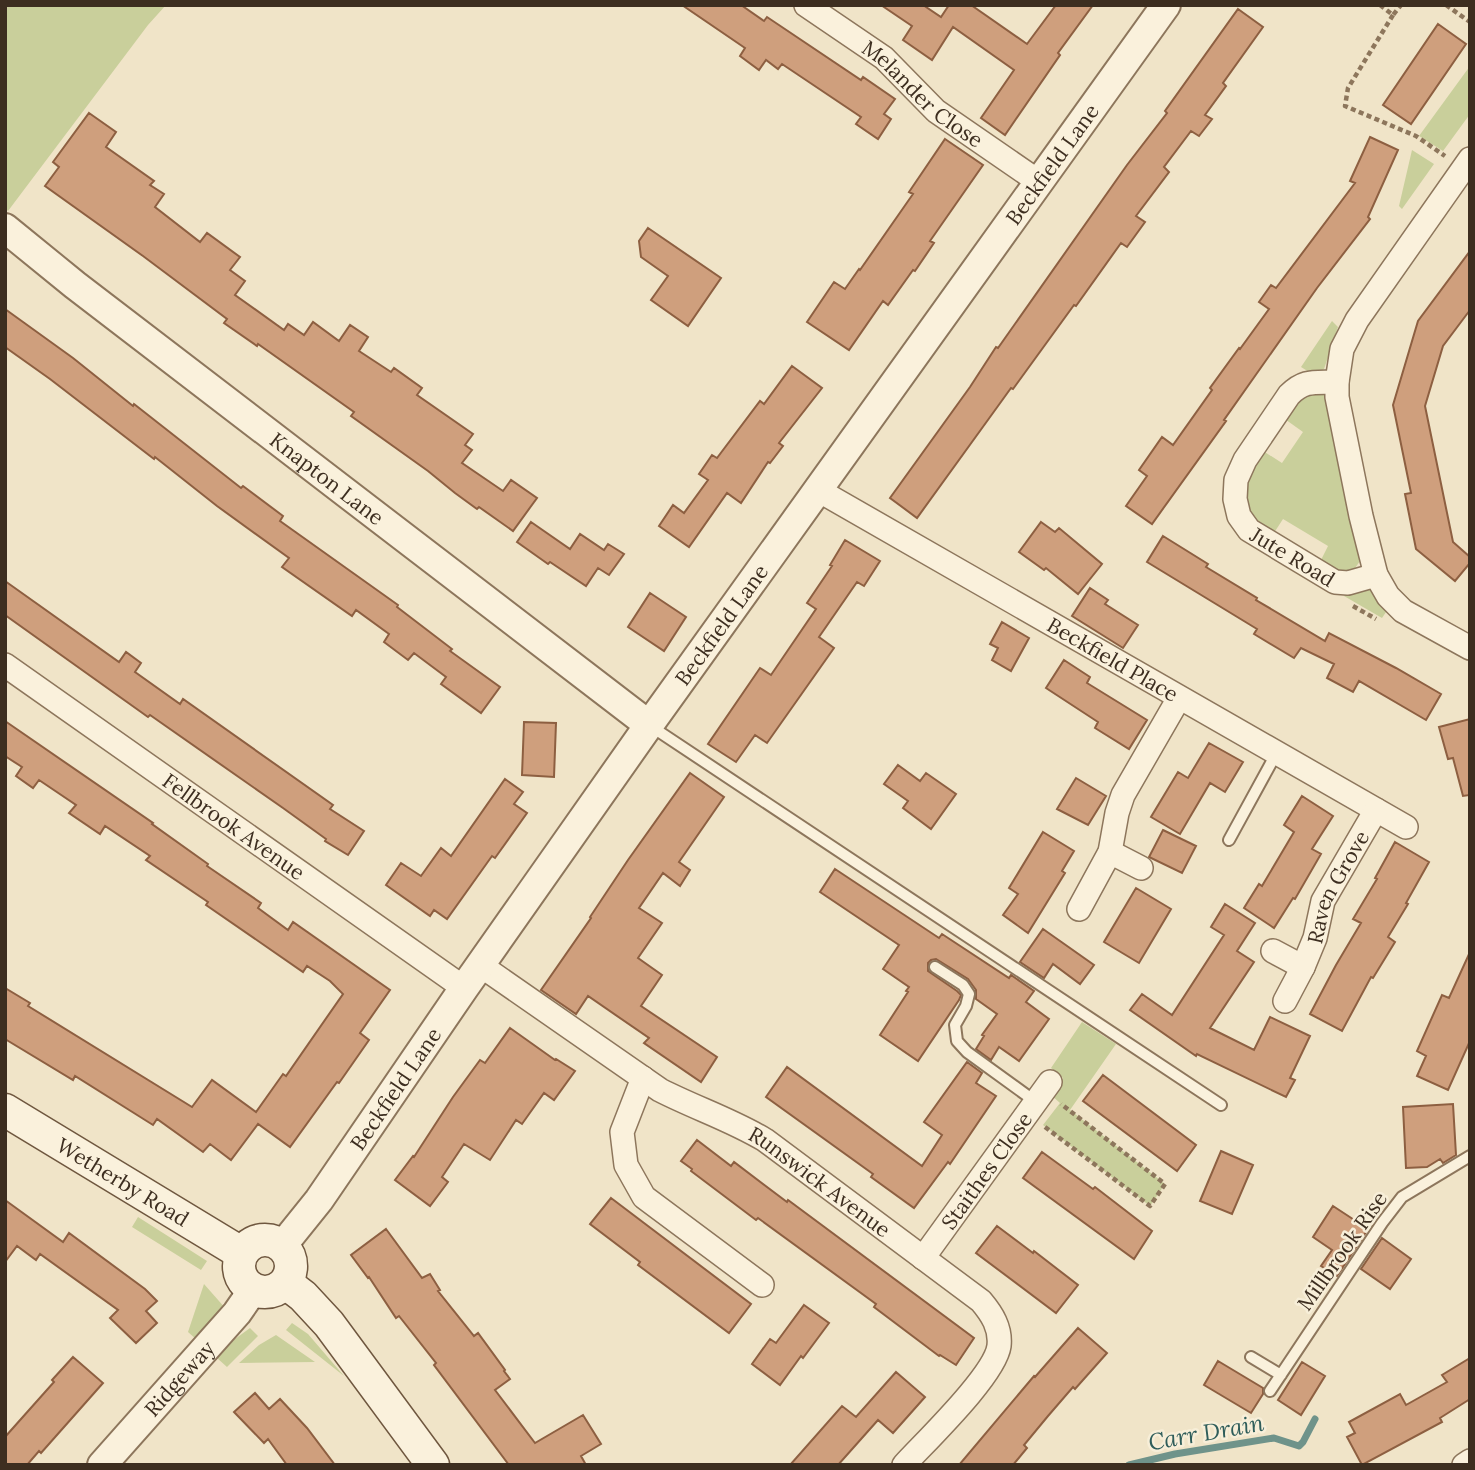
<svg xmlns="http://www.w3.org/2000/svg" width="1475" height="1470" font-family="Lora,serif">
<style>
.green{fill:#c9cf9b}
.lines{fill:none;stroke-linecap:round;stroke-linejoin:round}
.stream{stroke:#6f938a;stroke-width:7}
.building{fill:#cf9f7d;stroke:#8d5f41;stroke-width:2}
.service-casing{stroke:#8d765c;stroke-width:14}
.minor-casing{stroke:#8d765c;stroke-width:26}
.tertiary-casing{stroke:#8d765c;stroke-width:32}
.secondary-casing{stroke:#6f573f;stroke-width:35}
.path{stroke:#8d765c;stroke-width:4.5;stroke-dasharray:5 3.5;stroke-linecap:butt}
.service{stroke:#faf1dc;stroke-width:10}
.minor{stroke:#faf1dc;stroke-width:23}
.tertiary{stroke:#faf1dc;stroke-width:28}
.secondary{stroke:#faf1dc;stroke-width:32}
.labels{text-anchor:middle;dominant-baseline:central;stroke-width:5;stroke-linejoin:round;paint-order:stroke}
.street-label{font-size:21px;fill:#3d2e20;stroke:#f7eed8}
.water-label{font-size:23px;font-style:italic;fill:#2f5d5a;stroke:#f7eed8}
</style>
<rect width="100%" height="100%" fill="#f0e4c8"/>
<path class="green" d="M5,5H166L148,25L8,211L5,207Z
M1470,66V114L1443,151L1419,136Z
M1412,150L1434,164L1402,209L1399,206Z
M1332,321L1338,327L1324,369L1314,375L1301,367Z
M1324,391L1360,561L1351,574L1341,577L1319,564L1328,546L1283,519L1272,536L1247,519L1244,471L1260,449L1282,463L1303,432L1282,417L1298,396Z
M1366,586L1373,590L1388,609L1382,618L1344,596L1351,588Z
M1082,1022L1116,1044L1070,1110L1165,1184L1150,1206L1043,1125L1060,1103L1051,1095L1063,1078L1051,1068Z
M138,1217L207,1261L201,1270L132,1227Z
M204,1284L226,1309L197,1340L188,1332Z
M292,1323L308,1334L344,1376L286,1330Z
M250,1328L258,1336L227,1367L217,1358L235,1339Z
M276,1335L315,1362L239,1363L259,1345Z"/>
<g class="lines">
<path class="stream" d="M1129,1465L1175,1454L1274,1438L1299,1446L1303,1442L1315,1419"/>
</g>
<path class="building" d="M682,5H741L764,21L767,17L861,80L863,77L895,99L884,114L891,119L878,139L856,124L861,117L782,64L778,69L766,60L759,70L740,56L745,48Z
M881,5H923L941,17L949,5H971L1027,44L1056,5H1093L1058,53L1060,55L1005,135L981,118L1014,70L953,27L932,60L903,40L912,26Z
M1238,9L1263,27L1223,83L1226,86L1205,115L1212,119L1199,136L1191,131L1164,167L1169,172L1136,216L1145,222L1127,247L1121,243L1076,306L1074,305L1013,389L1011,388L998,406L917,518L890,498L970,387L996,347L998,348L1127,165L1167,113L1165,111Z
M1438,24L1466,44L1411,124L1383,105Z
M89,113L116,132L106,147L154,181L150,185L164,194L155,207L200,242L207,233L240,257L230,270L245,281L235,295L284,330L288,324L304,335L313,322L339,341L350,325L368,337L359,351L391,372L394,368L422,388L417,395L473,434L465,445L472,450L462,463L503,491L511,480L537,498L513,531L479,507L477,509L455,493L428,471L351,416L354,412L258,344L257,346L224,323L227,319L143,256L45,186L59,167L53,162Z
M1370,137L1398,150L1368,217L1370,219L1317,288L1224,420L1226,421L1152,524L1126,506L1147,476L1139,470L1162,437L1173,445L1212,390L1210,388L1239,348L1240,349L1269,309L1259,302L1271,285L1276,288L1355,183L1350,181Z
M945,139L983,165L930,241L934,243L915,271L913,270L888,305L883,301L849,350L807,322L834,282L845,289L859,269L860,270L913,194L909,192Z
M648,228L721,278L688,326L651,300L668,276L641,257L639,241Z
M1470,251V310L1443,346L1425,406L1453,542L1470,557V563L1455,581L1416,549L1405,494L1411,493L1393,405L1418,321Z
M5,309L73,358L133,406L134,404L241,488L243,486L283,516L280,521L398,605L397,607L452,649L450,651L500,687L481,713L441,684L446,677L414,653L408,660L384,642L389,634L356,610L352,616L282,567L289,558L217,506L155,457L154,459L50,379L5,347Z
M792,366L822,388L779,443L783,446L770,463L768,462L741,503L727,493L689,547L659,526L673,505L684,513L708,480L699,474L712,455L717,458L760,401L764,404Z
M531,522L570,549L580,534L604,550L608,544L624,554L609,575L598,568L586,586L550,562L548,564L517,542Z
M1041,522L1055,532L1059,528L1102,564L1078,594L1046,568L1044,570L1019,552Z
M1163,536L1208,564L1206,567L1257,598L1256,600L1325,641L1329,633L1396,668L1441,694L1426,720L1359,681L1353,692L1327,678L1334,664L1301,648L1294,658L1254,634L1257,629L1147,562Z
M845,540L880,561L864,586L857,582L819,637L834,648L767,743L755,735L736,762L708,744L760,668L771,675L816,609L807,603L832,566L830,565Z
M5,581L119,662L126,652L141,663L135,672L180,704L183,699L333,805L330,809L364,831L348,855L325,841L326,839L283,808L150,715L148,717L5,615Z
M1090,588L1108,600L1105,604L1138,625L1123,648L1072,616Z
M650,593L686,617L664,651L628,627Z
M1002,622L1029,638L1011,671L992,660L998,648L990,644Z
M1064,660L1090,677L1087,683L1147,720L1129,749L1095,728L1098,722L1046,688Z
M1470,719V795L1463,796L1453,758L1448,759L1439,727Z
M5,721L153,823L152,824L208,864L207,866L261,903L258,908L288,930L293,922L390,990L360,1033L369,1040L339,1083L337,1082L290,1147L258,1124L231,1160L210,1144L203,1152L157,1119L153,1125L75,1076L73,1080L5,1039V988L30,1003L28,1006L192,1107L212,1080L256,1112L283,1074L286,1076L343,994L330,981L307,966L303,972L206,905L208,902L146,860L150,856L105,826L100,834L69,813L76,805L39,780L33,788L16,776L22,767L5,756Z
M524,722L556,723L554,777L522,775Z
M1209,743L1243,762L1225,792L1210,783L1180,834L1151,817L1178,772L1188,778Z
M898,765L920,781L926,773L956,794L931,829L903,808L908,801L884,784Z
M690,773L724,797L679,862L690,870L680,886L663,873L639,908L662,923L638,958L662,975L641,1006L717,1057L701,1082L644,1043L649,1038L588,996L576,1014L541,990L591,918L590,917L628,860Z
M1076,778L1106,796L1088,825L1057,809Z
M505,779L523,792L514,804L527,813L495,858L492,856L447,919L434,910L430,916L386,885L401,863L421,876L441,848L451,856Z
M1302,796L1333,816L1312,849L1321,854L1295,899L1293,898L1274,928L1244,908L1259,884L1262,886L1294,832L1284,825Z
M1163,830L1196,846L1182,873L1149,857Z
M1043,832L1074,851L1062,871L1065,873L1028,933L1003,915L1018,894L1009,888Z
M1395,842L1429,862L1406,903L1408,904L1388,937L1395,942L1373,978L1371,977L1342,1031L1310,1014L1336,965L1361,923L1353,919L1377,879L1375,878Z
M835,869L939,938L942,934L1009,978L1011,975L1034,991L1026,1002L1049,1019L1019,1061L999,1047L991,1060L976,1049L984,1036L982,1035L997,1014L976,999V990L968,979L936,959L931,960L928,963V971L957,991L961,995L959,1000L918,1061L880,1035L908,992L906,991L909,987L883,969L899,945L820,892Z
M1136,888L1171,909L1139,963L1104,942Z
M1225,904L1255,923L1237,951L1254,962L1210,1028L1254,1050L1270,1017L1310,1036L1290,1078L1295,1080L1286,1097L1197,1054L1196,1056L1130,1010L1142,994L1172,1015L1224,935L1211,927Z
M1043,929L1094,965L1080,984L1053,964L1044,978L1020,962Z
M1470,952V1041L1448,1090L1417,1076L1426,1056L1417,1051L1442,995L1449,998Z
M510,1028L555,1060L556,1059L575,1071L554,1100L544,1093L522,1124L516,1120L490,1160L464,1144L442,1177L448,1182L430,1206L395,1180L413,1156L414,1157L453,1097L480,1060L485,1063Z
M967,1062L982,1073L976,1083L996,1096L950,1164L948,1162L914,1208L871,1177L873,1174L766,1097L787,1067L922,1166L942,1135L924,1122Z
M1103,1075L1196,1145L1177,1171L1083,1101Z
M1453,1104L1456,1155L1443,1163L1440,1159L1427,1167L1406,1168L1403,1107Z
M697,1140L731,1166L734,1162L787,1202L788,1200L974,1338L956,1365L940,1355L939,1356L874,1307L876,1304L758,1218L756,1220L691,1171L692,1169L681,1161Z
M1221,1151L1253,1165L1232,1214L1200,1201Z
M1042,1152L1093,1189L1095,1187L1152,1231L1134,1259L1023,1178Z
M611,1198L751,1304L729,1333L638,1265L640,1262L590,1224Z
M5,1200L63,1242L69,1233L145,1289L157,1301L146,1311L157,1323L136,1343L110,1318L118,1310L40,1254L36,1260L17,1246L5,1262Z
M1333,1206L1368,1229L1337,1276L1321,1266L1332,1250L1313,1237Z
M997,1226L1033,1253L1034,1251L1078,1285L1056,1313L976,1253Z
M386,1229L422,1278L430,1274L440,1290L438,1291L474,1336L478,1333L505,1370L504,1371L510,1379L495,1390L535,1443L583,1415L601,1444L581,1456L586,1465H509L434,1365L436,1363L399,1316L396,1318L369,1277L368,1278L351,1255Z
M1382,1238L1411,1259L1390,1289L1361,1269Z
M804,1305L829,1323L803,1358L801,1356L780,1385L752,1364L770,1339L776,1343Z
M1078,1328L1107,1353L1075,1389L1073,1387L1048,1416L1024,1445L1027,1448L1013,1465H959L1034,1376L1035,1377Z
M73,1357L103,1383L41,1453L39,1451L27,1465H5V1437L54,1382L52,1380Z
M1470,1358V1399L1440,1418L1442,1422L1362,1465L1347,1437L1355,1433L1349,1422L1400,1394L1406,1405L1447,1382L1442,1375Z
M1218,1361L1263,1388V1394L1251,1413L1204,1385Z
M1302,1362L1325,1376L1301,1415L1278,1400Z
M896,1372L925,1397L893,1433L878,1420L838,1465H790L842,1406L856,1417Z
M255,1393L269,1409L280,1399L307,1428L335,1465H287L268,1439L264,1443L234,1412Z"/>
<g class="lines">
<defs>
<path id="service" d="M649,725L1221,1105
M1229,840L1276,754
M935,967L963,985L969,994L966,1006L955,1025L957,1041L967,1052L1036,1102
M1251,1357L1281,1375
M1270,1391L1382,1223L1402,1197L1470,1156"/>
<g id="minor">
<path id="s1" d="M806,5L884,58L936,111L1039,182"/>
<path d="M1470,159L1357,320L1342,349L1337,382V397L1361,516L1376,575L1388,596L1403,611L1470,648"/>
<path id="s2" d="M1337,382C1315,383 1305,379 1289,395L1245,460L1236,480L1235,499L1239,516L1249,530L1335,582L1348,583L1376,575"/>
<path id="s3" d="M818,490L1406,827"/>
<path id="s4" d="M5,665L464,988"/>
<path d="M1110,852L1141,868"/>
<path d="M1079,909L1110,852L1117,813L1123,795L1179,698"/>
<path d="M1273,951L1303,967"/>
<path id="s5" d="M480,965L660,1090C695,1108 732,1120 765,1140L981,1301C992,1314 1001,1328 999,1346C995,1375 926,1441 904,1465"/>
<path id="s6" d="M1285,1001L1303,967L1315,938L1323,901L1376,810"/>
<path d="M643,1078L622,1132L626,1165L644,1197L762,1285"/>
<path id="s7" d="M923,1258L1050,1082"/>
<path d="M1464,1465L1470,1461"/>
</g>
<g id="tertiary">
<path id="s8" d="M5,228L75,285L649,725"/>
<path id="s9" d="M282,1246L319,1200L464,988L649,725L1166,5"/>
<path id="s10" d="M102,1465L237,1313L253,1290"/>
</g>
<g id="secondary">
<path id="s11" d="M5,1110L241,1253"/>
<circle cx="265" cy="1266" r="26"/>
<path d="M286,1283L303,1296L329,1324L433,1465"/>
</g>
</defs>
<use href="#service" class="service-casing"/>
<use href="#minor" class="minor-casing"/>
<use href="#tertiary" class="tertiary-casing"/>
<use href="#secondary" class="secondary-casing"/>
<path class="path" d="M1380,5L1393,15L1401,5
M1446,5L1470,22
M1393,15L1348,88L1345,106L1416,136L1445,156
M1353,606L1376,619
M1045,1127L1150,1206L1165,1184L1061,1104"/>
<use href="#service" class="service"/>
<use href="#minor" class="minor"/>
<use href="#tertiary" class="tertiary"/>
<use href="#secondary" class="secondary"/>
</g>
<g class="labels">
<g class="street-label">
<text stroke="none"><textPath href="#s1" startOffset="147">Melander Close</textPath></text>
<text stroke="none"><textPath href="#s9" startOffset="1328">Beckfield Lane</textPath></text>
<text stroke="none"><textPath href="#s8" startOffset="408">Knapton Lane</textPath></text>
<text stroke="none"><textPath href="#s2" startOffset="257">Jute Road</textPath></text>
<text stroke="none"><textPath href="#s9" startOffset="761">Beckfield Lane</textPath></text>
<text stroke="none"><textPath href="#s3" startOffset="340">Beckfield Place</textPath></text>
<text stroke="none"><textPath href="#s4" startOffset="280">Fellbrook Avenue</textPath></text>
<text stroke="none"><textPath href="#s6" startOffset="126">Raven Grove</textPath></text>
<text stroke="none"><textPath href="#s9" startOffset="194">Beckfield Lane</textPath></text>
<text stroke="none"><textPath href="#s7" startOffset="108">Staithes Close</textPath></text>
<text stroke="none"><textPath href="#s11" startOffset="138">Wetherby Road</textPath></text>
<text stroke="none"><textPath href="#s5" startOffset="404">Runswick Avenue</textPath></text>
<text transform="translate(1342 1251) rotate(-55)">Millbrook Rise</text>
<text stroke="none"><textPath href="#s10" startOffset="116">Ridgeway</textPath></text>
</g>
<g class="water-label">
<text transform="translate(1206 1432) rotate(-10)">Carr Drain</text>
</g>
</g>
<rect width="1475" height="1470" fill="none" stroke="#3d2e20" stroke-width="14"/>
</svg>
